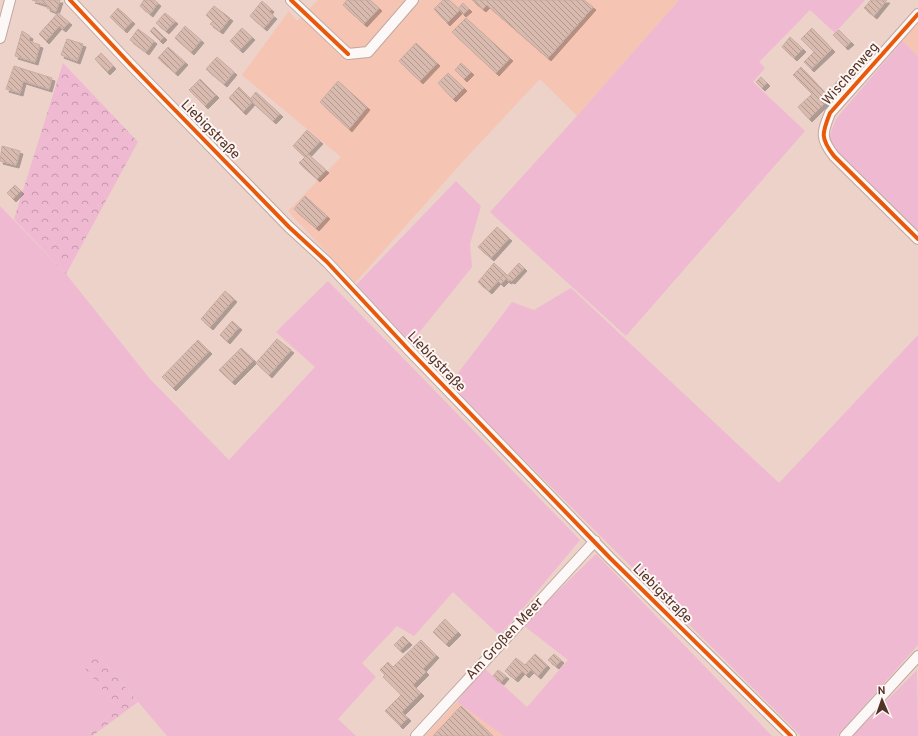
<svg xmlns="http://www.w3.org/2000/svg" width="918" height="736" font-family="Overpass,sans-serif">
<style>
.built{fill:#f5c4b2}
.green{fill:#efb9d1}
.forest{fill:url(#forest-crowns)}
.building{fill:url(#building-back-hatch);stroke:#c7ada4;filter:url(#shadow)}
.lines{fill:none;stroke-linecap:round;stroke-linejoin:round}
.minor-casing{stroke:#c1a89f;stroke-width:12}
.minor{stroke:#fcf8f7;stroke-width:10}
.cycleway-casing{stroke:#fff6f3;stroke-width:6}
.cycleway{stroke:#e8590c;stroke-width:4}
.labels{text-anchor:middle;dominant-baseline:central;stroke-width:4;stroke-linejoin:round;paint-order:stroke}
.street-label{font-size:14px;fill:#523328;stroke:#fff6f3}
</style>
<defs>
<pattern id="forest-crowns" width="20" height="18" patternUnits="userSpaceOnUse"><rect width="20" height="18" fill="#efb9d1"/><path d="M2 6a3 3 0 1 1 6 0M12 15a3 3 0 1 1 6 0" fill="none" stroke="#c497aa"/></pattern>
<pattern id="building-back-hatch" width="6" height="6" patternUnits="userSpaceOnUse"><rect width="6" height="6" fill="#d8baaf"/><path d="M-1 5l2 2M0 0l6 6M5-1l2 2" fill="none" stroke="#b2988e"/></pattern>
<filter id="shadow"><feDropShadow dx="3" dy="3" stdDeviation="0" flood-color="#0004"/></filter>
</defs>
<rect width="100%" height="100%" fill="#ecd2c9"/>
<path class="built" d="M318,0H679L577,116L540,79L464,160L355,283L288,211L341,157L242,75L289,11L297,21Z
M918,24V56L902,41Z
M457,702L504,736H425Z"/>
<path class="green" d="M679,0H865L835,33L810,10L759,62L765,68L753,82L805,131L626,336L490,212L577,116Z
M902,41L918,56V232L830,147L829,137L836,119Z
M456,181L481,206L470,244L472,267L409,345L355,286Z
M0,206L66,274L150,379L229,460L315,367L276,332L328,281L580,540L515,618L499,635L453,592L414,636L397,626L362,663L376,677L338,719L356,736H167L96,652L82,665L119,709L83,736H0Z
M571,288L779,483L918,335V645L837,736H801L449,385L512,302L534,310Z
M596,554L772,736H504L457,702L483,667L527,707L568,660L523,625Z
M917,670L918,736H852Z"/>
<path class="forest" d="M63,63L138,142L66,274L14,219Z
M96,652L138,702L92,736H83L119,709L82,665Z"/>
<path class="building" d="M32,0H60L56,12L47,8L48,5Z
M144,0H154L158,3L150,14L140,6Z
M347,0H370L379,8L364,24L343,5Z
M443,0H449L460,10L447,23L434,9Z
M472,0H584L593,7L548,58L487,5L483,9Z
M871,0H887L874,16L864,8Z
M262,1L271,9L269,12L274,16L264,28L250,16Z
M463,3L469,9L463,14L458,9Z
M214,6L230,18L220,31L210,24L213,21L206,15Z
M118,8L132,21L124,30L110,17Z
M58,13L69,22L63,29L59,26L46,41L39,34Z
M165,13L175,21L166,31L156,23Z
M466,18L510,58L496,73L452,32Z
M185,26L201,40L191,52L175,38Z
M154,27L164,37L160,41L150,31Z
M242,28L252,37L240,50L230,41Z
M812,28L832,49L811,69L804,62L814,52L801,39Z
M138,29L154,41L146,52L130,40Z
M839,30L851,42L845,47L833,35Z
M22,31L30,36L29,41L40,45L35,62L15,56Z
M790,37L803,49L794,58L782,47Z
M67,39L83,44L77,61L61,55Z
M416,43L437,63L420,81L399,61Z
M168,47L185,62L175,73L158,58Z
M101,53L113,66L107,72L95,59Z
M217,57L234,72L224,84L206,69Z
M461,63L471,72L464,79L455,70Z
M14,66L52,78L49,89L23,81L20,93L6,89Z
M801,67L830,98L809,119L798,107L812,94L793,75Z
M448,73L464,88L453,99L438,83Z
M843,74L850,80L837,95L830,90Z
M761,77L767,83L762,88L756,82Z
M200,79L216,95L205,106L189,90Z
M338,81L367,107L349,129L320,102Z
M239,87L253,101L243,112L229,98Z
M256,92L280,114L273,121L252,102L253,101L251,98Z
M307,130L320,141L305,157L293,146Z
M2,146L20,151L16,165L0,161Z
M308,154L326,170L317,179L299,163Z
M15,185L21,191L13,199L7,193Z
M305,196L327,216L316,228L294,209Z
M497,227L509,238L491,258L478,247Z
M494,263L505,273L489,291L478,282Z
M519,263L524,268L512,281L510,280L508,281L506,279L501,284L498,281L505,273L507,276Z
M225,291L234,299L210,327L201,319Z
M232,321L239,327L227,341L220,335Z
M277,339L291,350L269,375L256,363Z
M198,340L209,351L173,388L162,377Z
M241,348L254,360L232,382L219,370Z
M445,619L458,632L446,644L433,632Z
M403,636L409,642L400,650L394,645Z
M421,640L436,655L423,669L426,672L413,685L421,693L402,712L408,718L400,726L385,711L401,695L383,677L385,675L380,670L388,662L393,667Z
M535,654L547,665L538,676L531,670L526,675L522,671L515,679L505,671L516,658L525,665Z
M554,654L561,660L556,666L548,660Z
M498,670L506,676L501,682L493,676Z
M461,706L493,736H433Z"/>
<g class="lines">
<defs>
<path id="minor" d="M70,0L130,64L289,227L327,262L409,350L610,558L791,736
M291,0L348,54L368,52L413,0
M918,14L830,113C822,133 820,138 834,156L918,239
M0,38L10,0
M416,736L595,541
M845,736L918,656"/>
</defs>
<use href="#minor" class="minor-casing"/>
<use href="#minor" class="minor"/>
<defs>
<path id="cycleway" d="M70,0L130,64L289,227L327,262L409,350L610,558L791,736
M291,0L348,54
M918,14L830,113C822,133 820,138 834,156L918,239"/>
</defs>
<use href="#cycleway" class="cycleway-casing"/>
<use href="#cycleway" class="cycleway"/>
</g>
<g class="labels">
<g class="street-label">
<text transform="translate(851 74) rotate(-49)">Wischenweg</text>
<text transform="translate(210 130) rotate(45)">Liebigstraße</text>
<text transform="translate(436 362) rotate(46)">Liebigstraße</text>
<text transform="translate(662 594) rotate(45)">Liebigstraße</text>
<text transform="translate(505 639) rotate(-47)">Am Großen Meer</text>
</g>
</g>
<g transform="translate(882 700) rotate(358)" stroke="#fff6f3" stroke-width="3" paint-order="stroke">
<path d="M0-3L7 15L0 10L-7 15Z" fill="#523328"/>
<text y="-6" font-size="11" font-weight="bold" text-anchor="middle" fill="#523328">N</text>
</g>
</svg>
